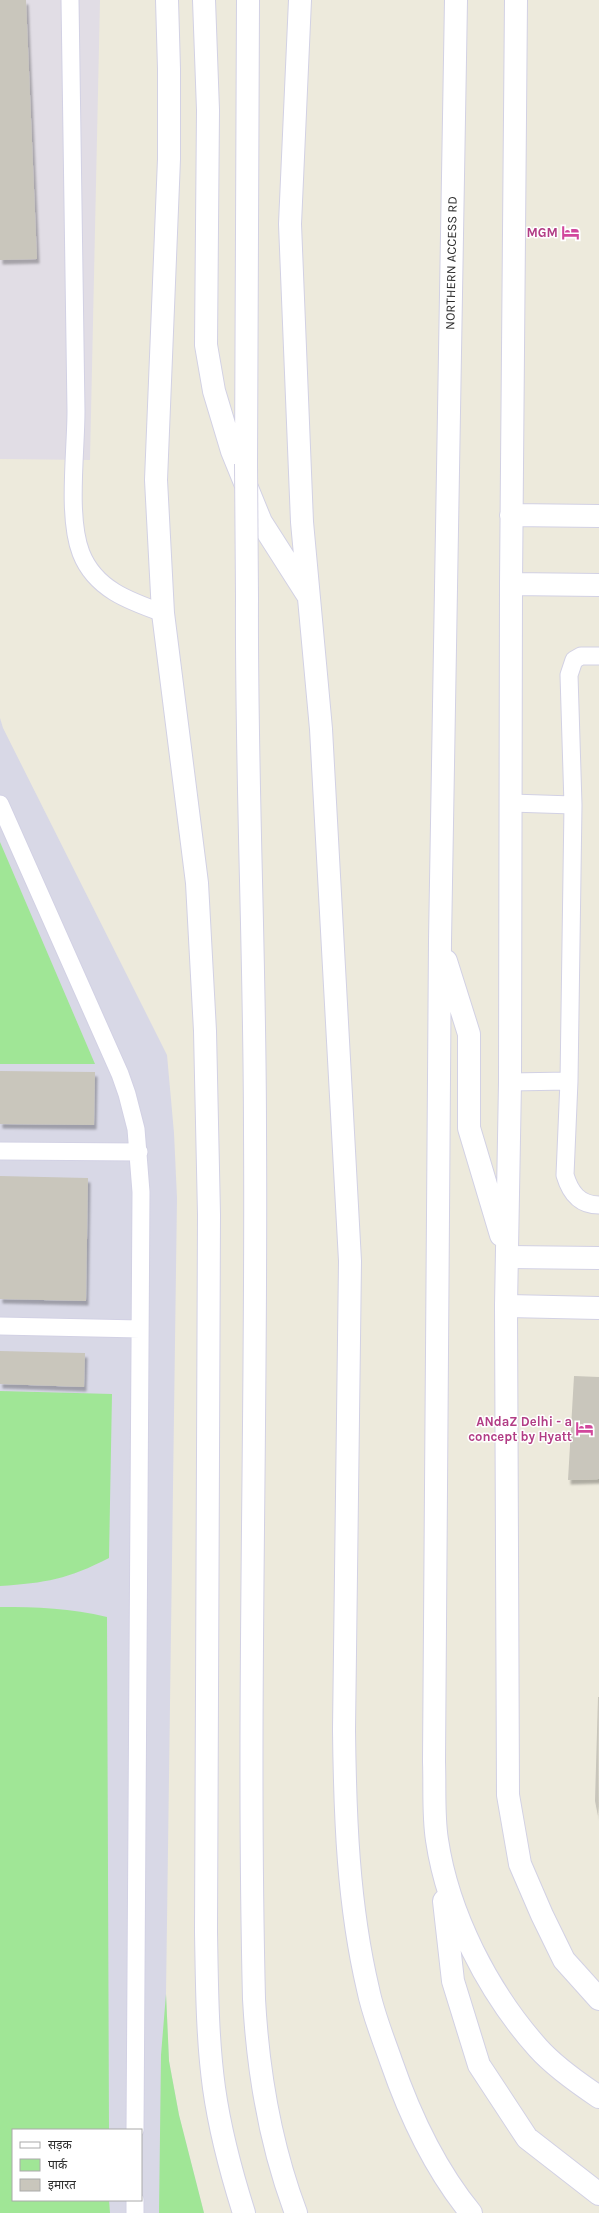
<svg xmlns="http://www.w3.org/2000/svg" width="599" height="2213" font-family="Karla,'Noto Sans Devanagari',sans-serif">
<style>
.industrial{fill:#e1dde5}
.airport{fill:#d8d8e6;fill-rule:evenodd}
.green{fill:#a0e696}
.building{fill:#c9c6bc;filter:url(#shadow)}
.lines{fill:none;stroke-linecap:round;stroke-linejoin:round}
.lane-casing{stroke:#d2d1e4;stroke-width:19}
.street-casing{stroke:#d2d1e4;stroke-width:24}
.secondary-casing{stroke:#d2d1e4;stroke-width:24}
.lane{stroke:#fff;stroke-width:17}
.street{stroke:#fff;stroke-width:22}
.secondary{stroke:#fff;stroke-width:22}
.secondary-bridge-casing{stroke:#d2d1e4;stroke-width:24;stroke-linecap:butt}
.secondary-bridge{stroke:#fff;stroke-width:22}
.labels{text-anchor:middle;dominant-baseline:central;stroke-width:3;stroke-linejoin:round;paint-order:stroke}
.hotel-label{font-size:13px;font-weight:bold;fill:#b23c85;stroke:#fff;text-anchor:end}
.street-label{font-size:13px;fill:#2b2b2b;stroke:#fff}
</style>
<defs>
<filter id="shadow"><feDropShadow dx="2.5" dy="4.5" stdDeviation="1" flood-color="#0004"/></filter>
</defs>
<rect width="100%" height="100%" fill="#edeadc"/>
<path class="industrial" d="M0,0H100L90,460L0,459Z"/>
<path class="airport" d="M0,718L3,728L167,1055L174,1133L177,1198L166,1994L169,2061L179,2115L204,2213H0ZM13,2130H141V2200H13Z"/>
<path class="green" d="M0,842L95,1064H0Z
M0,1391L112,1394L109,1558C68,1579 46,1583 0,1586Z
M0,1607C37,1607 71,1608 107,1617L109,2130H13V2200H109L110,2213H0Z
M166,1994L169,2061L179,2115L204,2213H159L161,2055Z"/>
<path class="building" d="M0,0H26L37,259L0,260Z
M0,1071L95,1072L94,1125L0,1124Z
M0,1176L88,1178L86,1301L0,1299Z
M0,1351L85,1353L84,1387L0,1384Z
M574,1376L599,1377V1479L568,1480Z
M598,1697H599L598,1816L595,1801Z"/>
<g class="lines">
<defs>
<path id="lane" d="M70,0C72,137 74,274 76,411C76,452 67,517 81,553C95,589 129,601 163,613
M599,656H581L574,660L569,675L573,805L569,1081L565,1175C570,1192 579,1205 599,1205
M511,803L573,805
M0,804L120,1074L127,1094L136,1129L141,1192L135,2130
M510,1082L569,1081
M0,1151L139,1152
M0,1326L140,1329
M135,2213V2200"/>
<path id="street" d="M507,1257L599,1258
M506,1306L599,1308"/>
<path id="secondary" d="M167,0L169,69V159L156,480L163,613L197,883L205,1031L209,1215L206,1932C207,1984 207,2037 214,2088C220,2131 231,2172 244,2213
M204,0L208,110L206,345L214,391L232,451L261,522L307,594
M300,0L290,224L302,522L321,729L350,1261L344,1730C345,1817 348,1904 368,1989C373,2014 383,2038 391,2061C410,2116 434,2168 471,2213
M456,0L440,941L434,1762C435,1787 433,1815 437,1840C448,1914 488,1992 538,2048C555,2067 578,2083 599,2097
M516,0L511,584L510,1082L506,1306L508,1795L520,1864L542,1915L564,1960L599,1999
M246,464L248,0
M511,515L599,516
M511,584L599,585
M247,597C246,775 255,954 255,1132C257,1421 247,1710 254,1999C258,2073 270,2144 296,2213
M446,961L469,1034V1128L501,1235
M444,1901L453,1981L479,2065L527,2138L599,2194"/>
</defs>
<use href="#lane" class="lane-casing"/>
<use href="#street" class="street-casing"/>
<use href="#secondary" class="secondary-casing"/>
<use href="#lane" class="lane"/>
<use href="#street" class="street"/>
<use href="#secondary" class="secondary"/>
<defs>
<path id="secondary-bridge" d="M246,464L247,597"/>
</defs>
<use href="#secondary-bridge" class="secondary-bridge-casing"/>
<use href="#secondary-bridge" class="secondary-bridge"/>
</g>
<defs>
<symbol id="hotel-bare" viewBox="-9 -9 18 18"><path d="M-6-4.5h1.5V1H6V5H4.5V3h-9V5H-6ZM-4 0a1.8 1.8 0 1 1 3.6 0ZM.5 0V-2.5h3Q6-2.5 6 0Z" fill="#d1479c" stroke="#fff" stroke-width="2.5" paint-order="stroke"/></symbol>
</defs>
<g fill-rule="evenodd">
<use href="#hotel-bare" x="558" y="220" width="25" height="25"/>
<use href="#hotel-bare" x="572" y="1416" width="25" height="25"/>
</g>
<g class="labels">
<g class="hotel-label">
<text x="558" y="232">MGM</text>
<text x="572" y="1421">ANdaZ Delhi - a<tspan x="572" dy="15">concept by Hyatt</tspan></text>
</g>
<g class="street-label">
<text transform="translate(451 263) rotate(-89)">NORTHERN ACCESS RD</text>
</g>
</g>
<rect x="12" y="2129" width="130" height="72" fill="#ffffff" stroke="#aaaaaa"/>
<rect x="20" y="2142" width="20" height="6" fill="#ffffff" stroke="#aaaaaa"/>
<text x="48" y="2149" font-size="12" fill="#2b2b2b">सड़क</text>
<rect x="20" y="2159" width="20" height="12" fill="#a0e696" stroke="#aaaaaa"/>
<text x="48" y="2169" font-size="12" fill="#2b2b2b">पार्क</text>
<rect x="20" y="2179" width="20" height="12" fill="#c9c6bc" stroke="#aaaaaa"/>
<text x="48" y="2189" font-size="12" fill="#2b2b2b">इमारत</text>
</svg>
